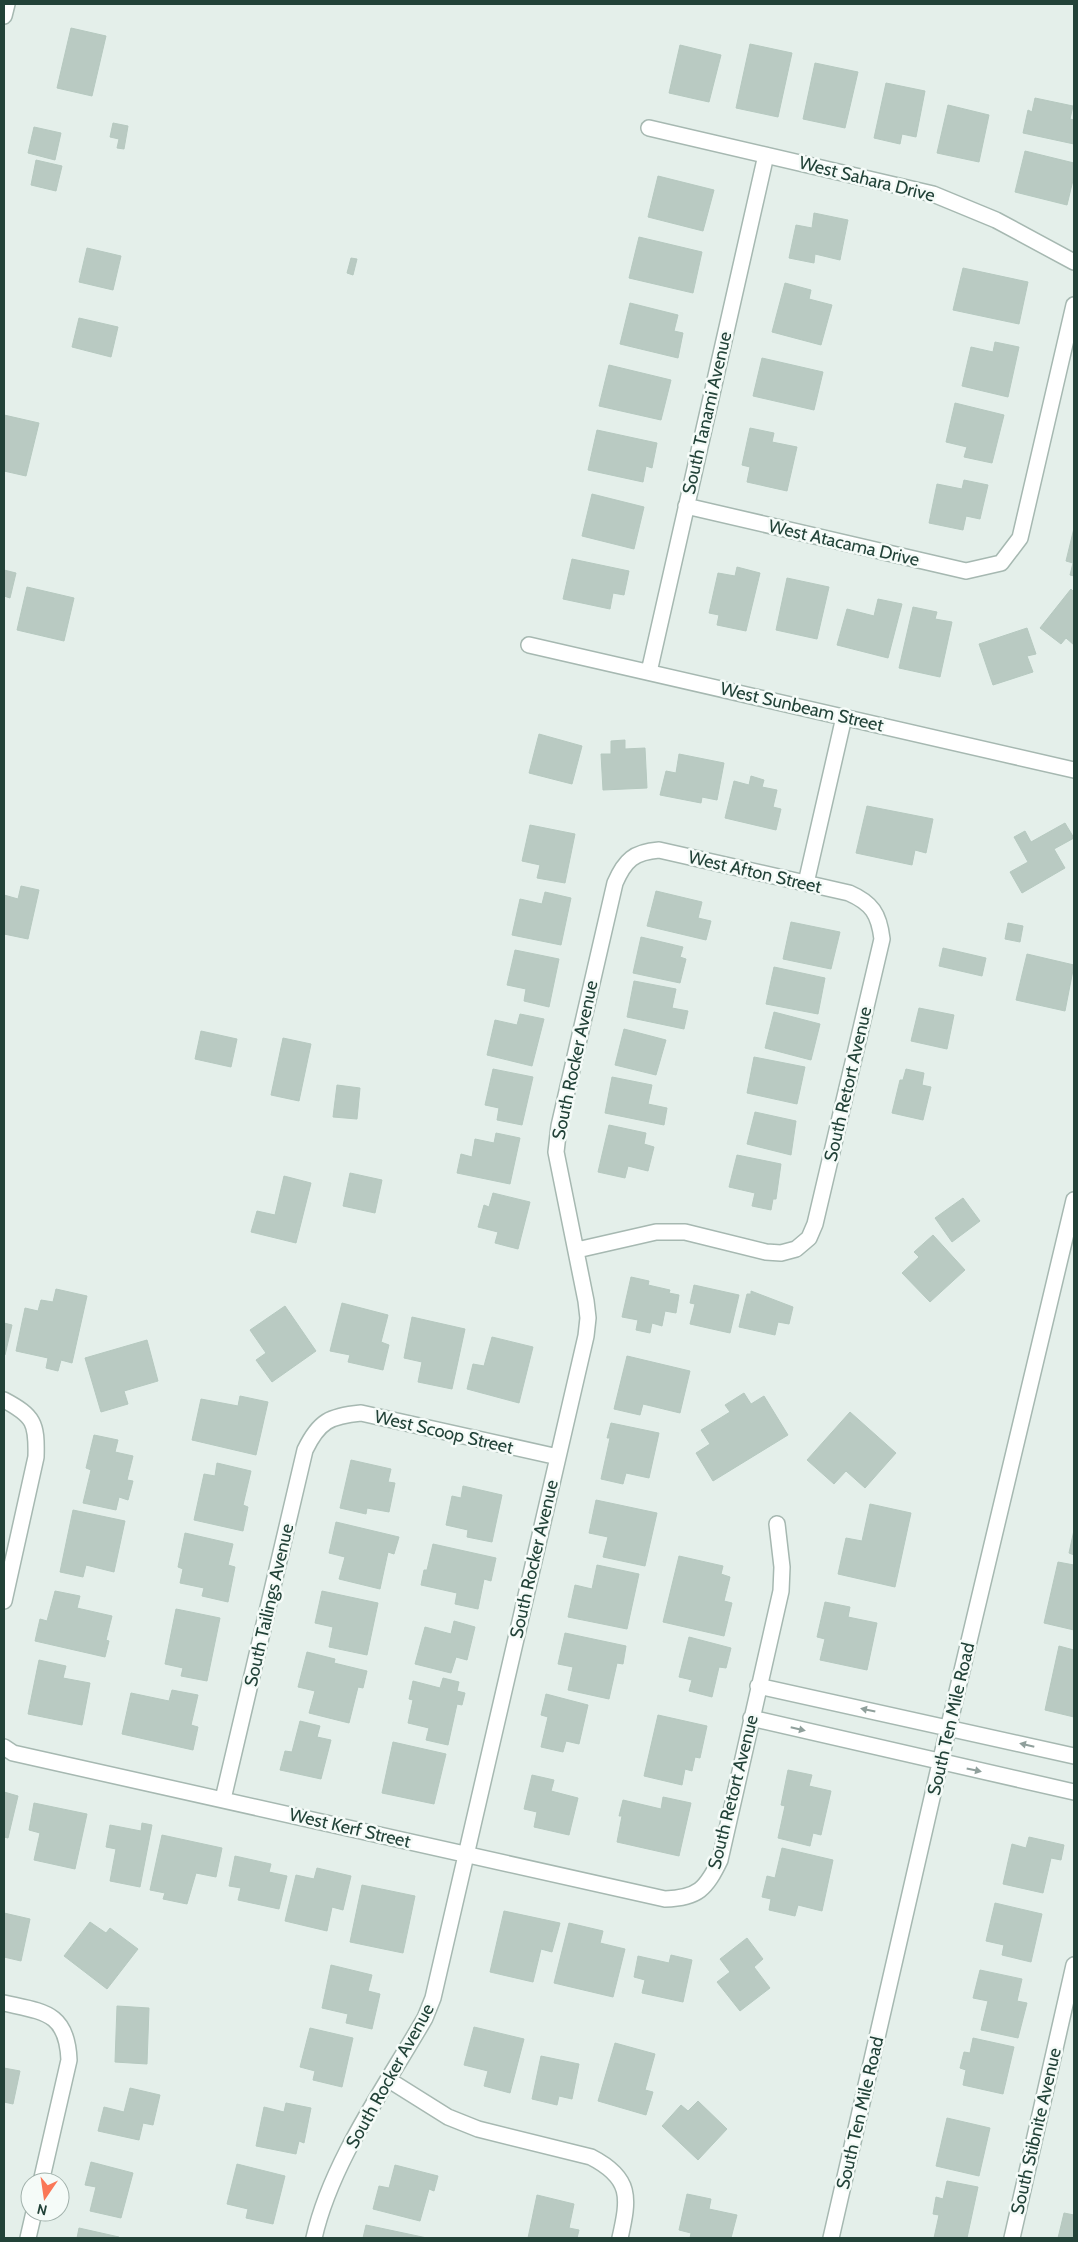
<svg xmlns="http://www.w3.org/2000/svg" width="1078" height="2242" font-family="Cabin,sans-serif">
<style>
.building{fill:#b9cac2;stroke:#b6c9c0}
.lines{fill:none;stroke-linecap:round;stroke-linejoin:round}
.minor-casing{stroke:#a6b8b1;stroke-width:18}
.minor{stroke:#fff;stroke-width:15}
.oneway{fill:#90a09c}
.labels{text-anchor:middle;dominant-baseline:central;stroke-width:5;stroke-linejoin:round;paint-order:stroke}
.street-label{font-size:18px;fill:#224238;stroke:#f5fbf8}
</style>
<rect width="100%" height="100%" fill="#e4efea"/>
<path class="building" d="M71,28L106,36L92,96L57,88Z
M750,44L792,53L778,117L736,108Z
M680,45L721,55L709,102L669,93Z
M815,63L858,72L845,128L803,119Z
M886,83L925,91L916,137L902,134L900,144L874,138Z
M1035,98L1073,106L1070,119L1074,120V144L1023,133L1028,110L1032,112Z
M948,105L989,115L979,162L937,153Z
M113,123L128,126L124,149L117,148L119,139L110,137Z
M34,127L61,133L55,160L28,153Z
M1025,151L1074,163V176L1067,205L1015,192Z
M36,160L62,166L56,191L31,185Z
M658,176L714,190L703,231L648,217Z
M814,213L848,220L840,260L815,254L814,263L789,258L796,225L812,228Z
M639,237L702,252L693,293L629,278Z
M87,248L121,256L113,290L79,282Z
M351,258L357,259L353,275L347,273Z
M963,268L1028,282L1019,324L953,310Z
M785,283L811,290L809,299L832,305L821,345L772,332Z
M630,303L678,315L674,331L683,333L678,358L620,344Z
M79,318L118,327L111,357L72,347Z
M995,342L1019,347L1008,397L962,386L971,347L993,352Z
M762,358L823,372L814,410L753,396Z
M609,365L671,380L661,420L599,406Z
M955,403L1004,415L992,463L964,457L967,447L946,442Z
M4,415L39,423L26,476L4,471Z
M750,428L774,433L772,442L797,447L787,491L747,482L750,467L742,465Z
M597,430L657,443L652,468L646,466L643,482L588,470Z
M964,480L988,485L980,519L966,516L963,530L929,523L937,484L962,489Z
M592,494L644,507L634,549L582,536Z
M1074,528V576L1070,575L1073,563L1066,561Z
M572,559L629,571L624,595L613,593L610,609L563,599Z
M737,567L760,573L746,631L717,625L719,615L709,613L718,573L735,576Z
M4,570L16,573L10,598L4,596Z
M787,578L829,587L817,639L776,630Z
M27,587L74,598L64,641L17,630Z
M1071,589L1074,592V645L1066,638L1061,644L1040,628Z
M878,599L902,604L888,658L837,645L847,609L874,616Z
M913,607L937,612L935,619L952,622L940,677L899,668Z
M1027,628L1036,654L1027,656L1033,672L993,685L979,644Z
M539,734L582,746L572,784L529,773Z
M625,740V749L645,748L647,788L603,790L601,754H611V741Z
M679,754L724,763L717,800L702,797L701,803L660,795L666,771L676,773Z
M751,776L764,780L762,787L777,790L773,807L781,809L776,830L725,818L734,781L749,785Z
M867,806L933,819L926,853L915,850L912,865L856,853Z
M1065,823L1074,838L1054,849L1065,868L1022,893L1010,872L1028,862L1014,837L1025,831L1031,842Z
M530,825L575,834L565,883L537,878L540,865L522,861Z
M21,886L39,890L28,939L4,934V895L18,899Z
M656,891L702,902L698,918L711,921L706,940L647,926Z
M545,892L571,898L561,945L512,935L520,899L542,904Z
M791,922L840,932L831,969L783,959Z
M1008,923L1023,926L1020,942L1005,939Z
M641,937L683,947L680,957L686,959L680,983L633,973Z
M943,948L986,958L982,976L939,966Z
M515,950L559,959L549,1007L524,1001L526,989L507,985Z
M1027,954L1074,965L1065,1011L1016,1000Z
M774,967L825,978L818,1014L766,1004Z
M634,981L676,989L672,1008L688,1011L684,1029L627,1017Z
M919,1008L954,1015L947,1049L911,1041Z
M774,1012L820,1024L811,1060L765,1048Z
M520,1014L544,1019L532,1066L487,1055L495,1020L517,1025Z
M624,1029L666,1040L656,1075L615,1065Z
M201,1031L237,1039L231,1067L195,1059Z
M283,1038L311,1044L299,1101L271,1095Z
M754,1057L805,1067L797,1104L747,1093Z
M493,1069L533,1077L522,1125L497,1120L499,1108L485,1105Z
M906,1069L924,1073L922,1085L931,1087L923,1120L892,1113L900,1080H903Z
M612,1077L652,1085L648,1104L667,1108L664,1125L605,1113Z
M337,1085L360,1088L357,1119L333,1117Z
M755,1112L796,1121L791,1155L747,1144Z
M609,1125L646,1133L644,1144L654,1147L648,1171L628,1166L625,1178L598,1172Z
M496,1133L520,1138L510,1184L457,1173L461,1154L472,1157L475,1139L494,1143Z
M737,1155L781,1164L776,1199H773L771,1210L752,1206L755,1193L729,1187Z
M350,1173L382,1180L375,1213L343,1206Z
M284,1176L311,1183L296,1243L251,1232L257,1211L275,1215Z
M493,1193L530,1202L518,1249L495,1243L498,1232L478,1227L484,1205L489,1207Z
M963,1198L980,1221L952,1242L935,1218Z
M933,1235L965,1270L930,1302L902,1273L919,1257L914,1252Z
M631,1277L649,1281L648,1285L670,1290L669,1293L679,1295L676,1313L665,1311L662,1326L652,1323L650,1333L636,1330L638,1320L622,1317Z
M694,1285L739,1295L730,1333L690,1324L695,1304L690,1303Z
M56,1289L87,1296L72,1363L61,1360L58,1371L46,1368L48,1358L16,1351L25,1308L38,1311L41,1300L53,1302Z
M751,1291L793,1307L789,1324L778,1322L775,1335L739,1327L747,1294H751Z
M342,1303L388,1315L381,1342L389,1345L383,1370L348,1362L350,1355L330,1351Z
M285,1306L316,1351L272,1382L256,1360L266,1353L250,1330Z
M412,1317L465,1329L452,1389L418,1382L422,1362L404,1358Z
M4,1323L12,1325L5,1355H4Z
M492,1337L533,1347L519,1403L467,1389L473,1364L484,1366Z
M147,1340L158,1381L124,1391L128,1404L101,1412L85,1358Z
M627,1356L690,1371L680,1413L643,1404L640,1415L614,1409Z
M744,1393L751,1404L764,1396L788,1435L713,1481L696,1453L710,1444L701,1430L730,1412L725,1405Z
M240,1396L268,1402L256,1455L192,1440L201,1399L238,1406Z
M850,1412L896,1453L865,1488L846,1471L834,1484L807,1460Z
M611,1423L659,1433L649,1478L626,1473L623,1484L601,1479L610,1438H607Z
M94,1435L118,1440L115,1452L133,1456L127,1480L133,1481L128,1500L119,1497L116,1510L83,1503L91,1470L86,1468Z
M351,1460L391,1469L388,1482L395,1483L389,1512L367,1508L366,1514L340,1508Z
M217,1463L251,1471L243,1505L248,1507L243,1531L194,1520L204,1474L215,1476Z
M463,1486L502,1495L492,1542L467,1537L468,1530L446,1525L452,1496L461,1498Z
M596,1500L657,1513L645,1566L603,1557L608,1537L589,1533Z
M870,1504L911,1513L895,1587L838,1574L846,1538L862,1541Z
M73,1510L125,1521L114,1572L86,1565L83,1577L60,1572Z
M336,1522L399,1537L394,1554L388,1552L380,1589L339,1579L345,1557L329,1553Z
M1074,1530V1555L1069,1553Z
M185,1533L233,1544L228,1565L235,1567L228,1602L202,1596L204,1588L180,1583L183,1569L178,1567Z
M433,1544L496,1558L491,1581L484,1579L478,1609L455,1604L457,1593L421,1585L424,1570H427Z
M679,1556L723,1566L721,1574L730,1577L724,1601L732,1603L724,1636L663,1622Z
M1058,1562L1074,1565V1630L1044,1623Z
M597,1565L639,1574L627,1629L568,1617L575,1585L592,1589Z
M55,1591L80,1596L77,1608L112,1616L106,1640L109,1641L105,1657L35,1641L40,1619L47,1621Z
M322,1591L378,1603L367,1655L329,1647L333,1627L315,1623Z
M825,1602L850,1607L848,1617L877,1623L867,1670L820,1660L825,1639L817,1637Z
M176,1609L220,1618L207,1681L181,1676L183,1668L165,1664Z
M454,1621L475,1627L467,1660L456,1657L451,1673L415,1664L425,1627L451,1634Z
M565,1633L626,1646L623,1664L617,1663L609,1699L568,1690L573,1667L558,1664Z
M689,1637L731,1648L726,1668L719,1667L712,1697L689,1691L692,1680L679,1677Z
M1059,1646L1074,1650V1717L1045,1710Z
M307,1652L335,1659L334,1663L367,1671L363,1688L358,1687L349,1723L309,1713L315,1691L298,1687Z
M39,1660L66,1666L63,1678L90,1683L82,1725L28,1714Z
M443,1678L459,1682L457,1691L465,1693L462,1705L457,1704L448,1745L426,1740L429,1728L408,1723L413,1700L409,1699L413,1681L440,1688Z
M172,1690L198,1695L191,1725L198,1727L193,1750L122,1734L131,1693L169,1701Z
M546,1694L588,1705L579,1744L566,1741L563,1752L541,1747L548,1717L541,1715Z
M658,1715L707,1726L700,1758L695,1757L692,1771L685,1769L682,1785L644,1776Z
M300,1721L320,1726L317,1737L331,1740L321,1779L280,1770L285,1751L292,1752Z
M393,1742L446,1754L434,1804L382,1793Z
M788,1770L812,1775L809,1786L831,1791L821,1835L813,1833L810,1846L778,1838L785,1806L781,1805Z
M532,1775L554,1780L551,1791L578,1798L569,1835L534,1827L537,1812L524,1809Z
M4,1792L18,1796L8,1838L4,1837Z
M663,1797L691,1803L679,1856L617,1842L622,1816H619L623,1800L661,1809Z
M34,1803L87,1814L75,1869L34,1860L40,1833L29,1830Z
M142,1823L152,1825L140,1887L110,1881L116,1849L106,1847L110,1825L141,1831Z
M162,1835L222,1848L216,1877L196,1873L187,1904L163,1899L165,1893L150,1890Z
M1029,1837L1064,1845L1061,1860L1051,1858L1043,1893L1003,1884L1012,1844L1026,1848Z
M782,1848L833,1860L822,1911L798,1905L795,1916L769,1910L771,1899L762,1897L767,1876L775,1878Z
M235,1856L271,1864L269,1872L287,1876L279,1909L238,1900L241,1888L229,1886Z
M317,1868L351,1876L343,1910L332,1907L327,1931L285,1921L296,1875L314,1879Z
M362,1885L415,1896L403,1953L350,1942Z
M995,1903L1042,1914L1031,1962L1002,1955L1004,1945L986,1941Z
M504,1911L560,1923L552,1952L541,1949L533,1982L490,1972Z
M4,1913L30,1919L21,1961L4,1957Z
M90,1922L106,1933L110,1928L138,1949L107,1989L64,1956Z
M569,1923L603,1931L600,1943L625,1949L613,1997L554,1983Z
M747,1938L763,1959L754,1967L770,1988L740,2011L717,1982L730,1972L720,1959Z
M671,1955L692,1960L683,2002L642,1993L645,1980L634,1977L638,1956L669,1963Z
M331,1965L372,1975L368,1991L380,1994L372,2029L346,2023L348,2014L322,2008Z
M980,1970L1022,1979L1017,2001L1027,2003L1018,2038L981,2030L988,2001L973,1998Z
M117,2006L149,2008L147,2064L115,2062Z
M474,2027L524,2039L510,2093L484,2086L488,2071L464,2065Z
M310,2028L353,2038L342,2087L313,2080L315,2071L300,2067Z
M973,2038L1014,2047L1003,2094L963,2085L966,2070L960,2068L964,2052L970,2053Z
M615,2043L655,2054L645,2090L653,2092L646,2115L598,2101Z
M541,2056L579,2064L572,2099L559,2096L557,2105L532,2099Z
M4,2068L20,2071L13,2104L4,2102Z
M130,2088L160,2095L153,2125L143,2123L139,2140L98,2131L104,2107L124,2112Z
M698,2101L727,2129L698,2160L662,2126L681,2105L688,2111Z
M286,2103L311,2108L304,2143L299,2141L296,2154L256,2146L264,2107L284,2112Z
M947,2118L990,2128L979,2176L936,2166Z
M91,2162L133,2173L121,2218L90,2211L96,2187L85,2185Z
M237,2164L285,2176L273,2224L246,2218L248,2209L227,2204Z
M395,2165L438,2176L434,2191L429,2189L420,2221L373,2209L379,2186L389,2188Z
M947,2181L978,2187L967,2238H934L939,2215L933,2214L936,2197L943,2199Z
M687,2194L711,2199L709,2209L737,2215L731,2238H690L691,2233L679,2230Z
M537,2195L574,2204L569,2228L579,2230L577,2238H528Z
M1064,2213L1074,2215V2238H1058Z
M366,2225L427,2238H363Z
M79,2228L119,2237V2238H77Z"/>
<g class="lines">
<defs>
<path id="minor" d="M4,16L7,4
M649,128L933,194L996,220L1074,262
M686,506L966,571L1001,563L1020,538L1074,305
M529,645L1074,770
M649,672L766,155
M806,883L844,717
M4,1400C34,1416 37,1423 36,1457L4,1601
M758,1686L1074,1756
M751,1718L1074,1792
M4,1747L13,1753L665,1899C698,1898 706,1889 720,1860L781,1591L782,1567L777,1524
M223,1799L305,1450C319,1421 330,1416 361,1413L558,1457
M4,2003C44,2012 67,2012 69,2060L41,2182
M389,2080L448,2117L478,2129L591,2157C632,2178 629,2198 620,2238
M28,2238L34,2212
M314,2238C331,2162 386,2086 425,2018L433,1998L586,1336L588,1318L586,1301L556,1152L559,1126L615,883C625,860 634,852 659,850L849,893C872,903 879,914 882,939L815,1224L809,1238L796,1249L781,1253L766,1252L685,1232H656L577,1250
M831,2238L940,1763L1074,1200
M1012,2238L1074,1965"/>
</defs>
<use href="#minor" class="minor-casing"/>
<use href="#minor" class="minor"/>
</g>
<defs><path id="oneway-solid" d="M-6-.8H1V-3.2L6.5 0L1 3.2V.8H-6Z" transform="scale(1.25)"/></defs>
<g class="oneway">
<use href="#oneway-solid" transform="translate(868 1710) rotate(-168)"/>
<use href="#oneway-solid" transform="translate(798 1729) rotate(13)"/>
<use href="#oneway-solid" transform="translate(1027 1745) rotate(-167)"/>
<use href="#oneway-solid" transform="translate(974 1770) rotate(12)"/>
</g>
<g class="labels">
<g class="street-label">
<text transform="translate(867 179) rotate(14)">West Sahara Drive</text>
<text transform="translate(707 413) rotate(-77)">South Tanami Avenue</text>
<text transform="translate(844 543) rotate(13)">West Atacama Drive</text>
<text transform="translate(802 707) rotate(13)">West Sunbeam Street</text>
<text transform="translate(755 872) rotate(13)">West Afton Street</text>
<text transform="translate(575 1060) rotate(-78)">South Rocker Avenue</text>
<text transform="translate(848 1084) rotate(-77)">South Retort Avenue</text>
<text transform="translate(444 1432) rotate(13)">West Scoop Street</text>
<text transform="translate(534 1559) rotate(-77)">South Rocker Avenue</text>
<text transform="translate(269 1605) rotate(-77)">South Tailings Avenue</text>
<text transform="translate(951 1719) rotate(-77)">South Ten Mile Road</text>
<text transform="translate(733 1792) rotate(-76)">South Retort Avenue</text>
<text transform="translate(350 1828) rotate(13)">West Kerf Street</text>
<text transform="translate(390 2076) rotate(-61)">South Rocker Avenue</text>
<text transform="translate(860 2113) rotate(-77)">South Ten Mile Road</text>
<text transform="translate(1036 2131) rotate(-77)">South Stibnite Avenue</text>
</g>
</g>
<rect width="1078" height="2242" fill="none" stroke="#224238" stroke-width="10"/>
<g transform="translate(45 2197) rotate(193)"><circle r="24" fill="#f5fbf8" stroke="#a1b1ab"/>
<path d="M0-4L9 19L0 12L-9 19Z" fill="#fa7757"/>
<text y="-8" font-size="14" font-weight="bold" text-anchor="middle" fill="#224238">N</text>
</g>
</svg>
